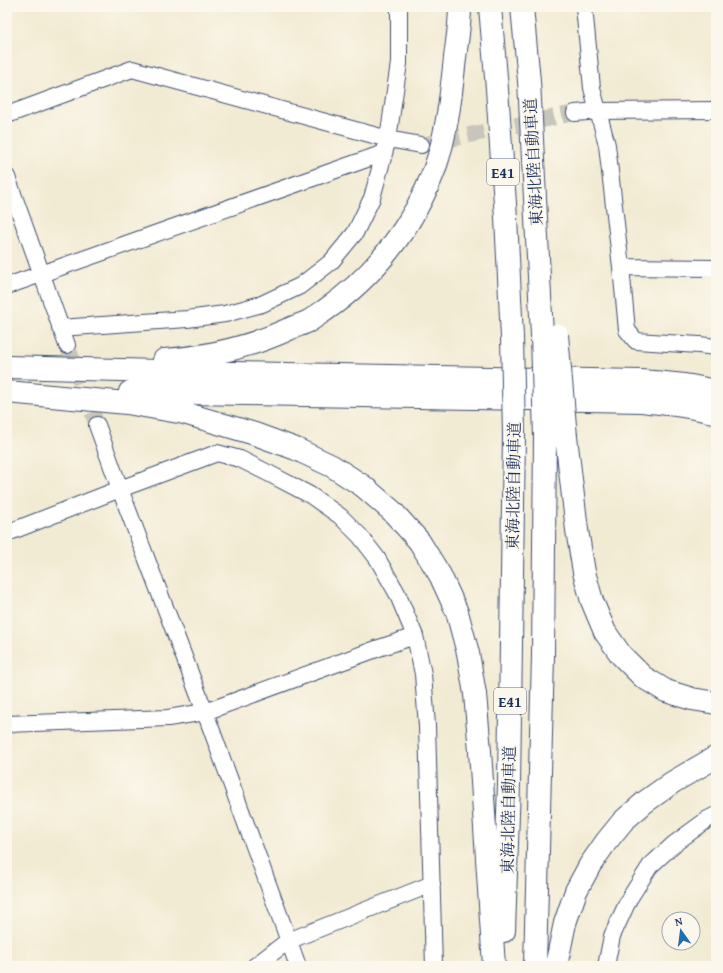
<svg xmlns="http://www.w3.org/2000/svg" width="723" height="973" font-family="'Gentium Book Plus','Noto Serif JP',serif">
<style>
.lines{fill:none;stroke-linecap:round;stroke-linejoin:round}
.minor-tunnel{stroke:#c7c5bc;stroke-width:16;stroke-dasharray:16 8;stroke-linecap:butt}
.minor-casing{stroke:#3b4b70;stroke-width:18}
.motorway-casing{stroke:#3b4b70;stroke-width:24}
.minor{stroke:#fff;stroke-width:16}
.motorway{stroke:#fff;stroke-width:22}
.motorway-bridge-casing{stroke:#3b4b70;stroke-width:24;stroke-linecap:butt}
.motorway-bridge{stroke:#fff;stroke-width:22}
.labels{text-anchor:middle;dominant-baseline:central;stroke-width:4;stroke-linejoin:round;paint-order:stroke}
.shield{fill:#fbf7ec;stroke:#5e6b89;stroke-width:1}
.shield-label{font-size:15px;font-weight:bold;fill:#1b2f5e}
.street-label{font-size:16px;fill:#1b2f5e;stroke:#fbf7ec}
</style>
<rect width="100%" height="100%" fill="#fbf7ec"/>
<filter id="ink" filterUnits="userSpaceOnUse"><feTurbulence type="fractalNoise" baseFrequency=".025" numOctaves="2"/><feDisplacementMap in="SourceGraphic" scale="8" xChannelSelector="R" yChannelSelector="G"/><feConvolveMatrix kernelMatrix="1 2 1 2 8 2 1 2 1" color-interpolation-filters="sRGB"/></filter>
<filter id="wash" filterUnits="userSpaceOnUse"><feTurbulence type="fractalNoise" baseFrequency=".012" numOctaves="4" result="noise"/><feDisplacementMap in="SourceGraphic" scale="16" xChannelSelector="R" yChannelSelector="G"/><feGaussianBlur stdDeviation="0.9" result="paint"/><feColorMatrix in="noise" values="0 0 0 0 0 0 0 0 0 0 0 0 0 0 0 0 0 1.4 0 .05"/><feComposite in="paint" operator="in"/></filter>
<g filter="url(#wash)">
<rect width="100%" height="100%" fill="#f2ebd3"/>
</g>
<g filter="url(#ink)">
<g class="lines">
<path class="minor-tunnel" d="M421,145L575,113
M67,345L97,425"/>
<defs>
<path id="minor" d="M584,7L592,88L607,145L621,267L627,330L636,341L699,345L716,347
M575,113L598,111L716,110
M7,115L132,69L388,139L421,145
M7,177L67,345
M621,267L716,268
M7,286L384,153
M60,328L187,319L225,314L262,304L300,286L331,262L355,233L372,198L388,139L399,63V7
M97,425L120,489L205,712L298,966
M7,533L120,489L217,453L240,459L270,474L310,495L340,516L360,536L377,558L397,593L415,636L423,674L427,726L434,966
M7,724L168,718L205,712L379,648L415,636
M255,966L288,941L432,884
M606,966L612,936L629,899L650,866L674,844L708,819L716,815"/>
<path id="motorway" d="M490,7L497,89L506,218L512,337
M522,7L529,81L542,335
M164,360C207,357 250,347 289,329C296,326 303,324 309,321C314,318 319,314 324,311C374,277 414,225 435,168C447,133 451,95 455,58C457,41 460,24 460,7
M7,367L234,373L640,381C666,383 692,384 716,392
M7,392L127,403L184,413L255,434L296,449L332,466L363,486L392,511L419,541L440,575L457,612L468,653L475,694L480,751L494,966
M130,392L642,401C666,404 692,406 716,413
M566,437L577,530L584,572L592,601L605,632L621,655L643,677L666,691L692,699L716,703
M504,931L509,784L514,435
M535,966L543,656L545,438
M556,966L565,923L576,891L590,865L606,842L623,821L645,802L673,782L716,757"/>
</defs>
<use href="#minor" class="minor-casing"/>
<use href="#motorway" class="motorway-casing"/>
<use href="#minor" class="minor"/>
<use href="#motorway" class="motorway"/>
<defs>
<path id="motorway-bridge" d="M542,335L545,438
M557,335L566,437
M512,337L514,435"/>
</defs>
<use href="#motorway-bridge" class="motorway-bridge-casing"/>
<use href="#motorway-bridge" class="motorway-bridge"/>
</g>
</g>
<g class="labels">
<g class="shield">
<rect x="487" y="159" width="32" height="26" rx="3"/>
<rect x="494" y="688" width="32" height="26" rx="3"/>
</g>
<g class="shield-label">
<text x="503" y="172">E41</text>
<text x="510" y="701">E41</text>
</g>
<g class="street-label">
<text transform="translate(533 162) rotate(-93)">東海北陸自動車道</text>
<text transform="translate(513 486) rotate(-89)">東海北陸自動車道</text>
<text transform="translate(508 810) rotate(-89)">東海北陸自動車道</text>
</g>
</g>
<rect width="723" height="973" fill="none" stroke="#fbf7ec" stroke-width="24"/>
<g transform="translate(681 931) rotate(346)"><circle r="19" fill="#fbf7ec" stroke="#a1a7b3"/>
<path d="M0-3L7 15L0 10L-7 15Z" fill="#1f6fb2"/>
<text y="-6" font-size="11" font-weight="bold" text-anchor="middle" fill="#1b2f5e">N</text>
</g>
</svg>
